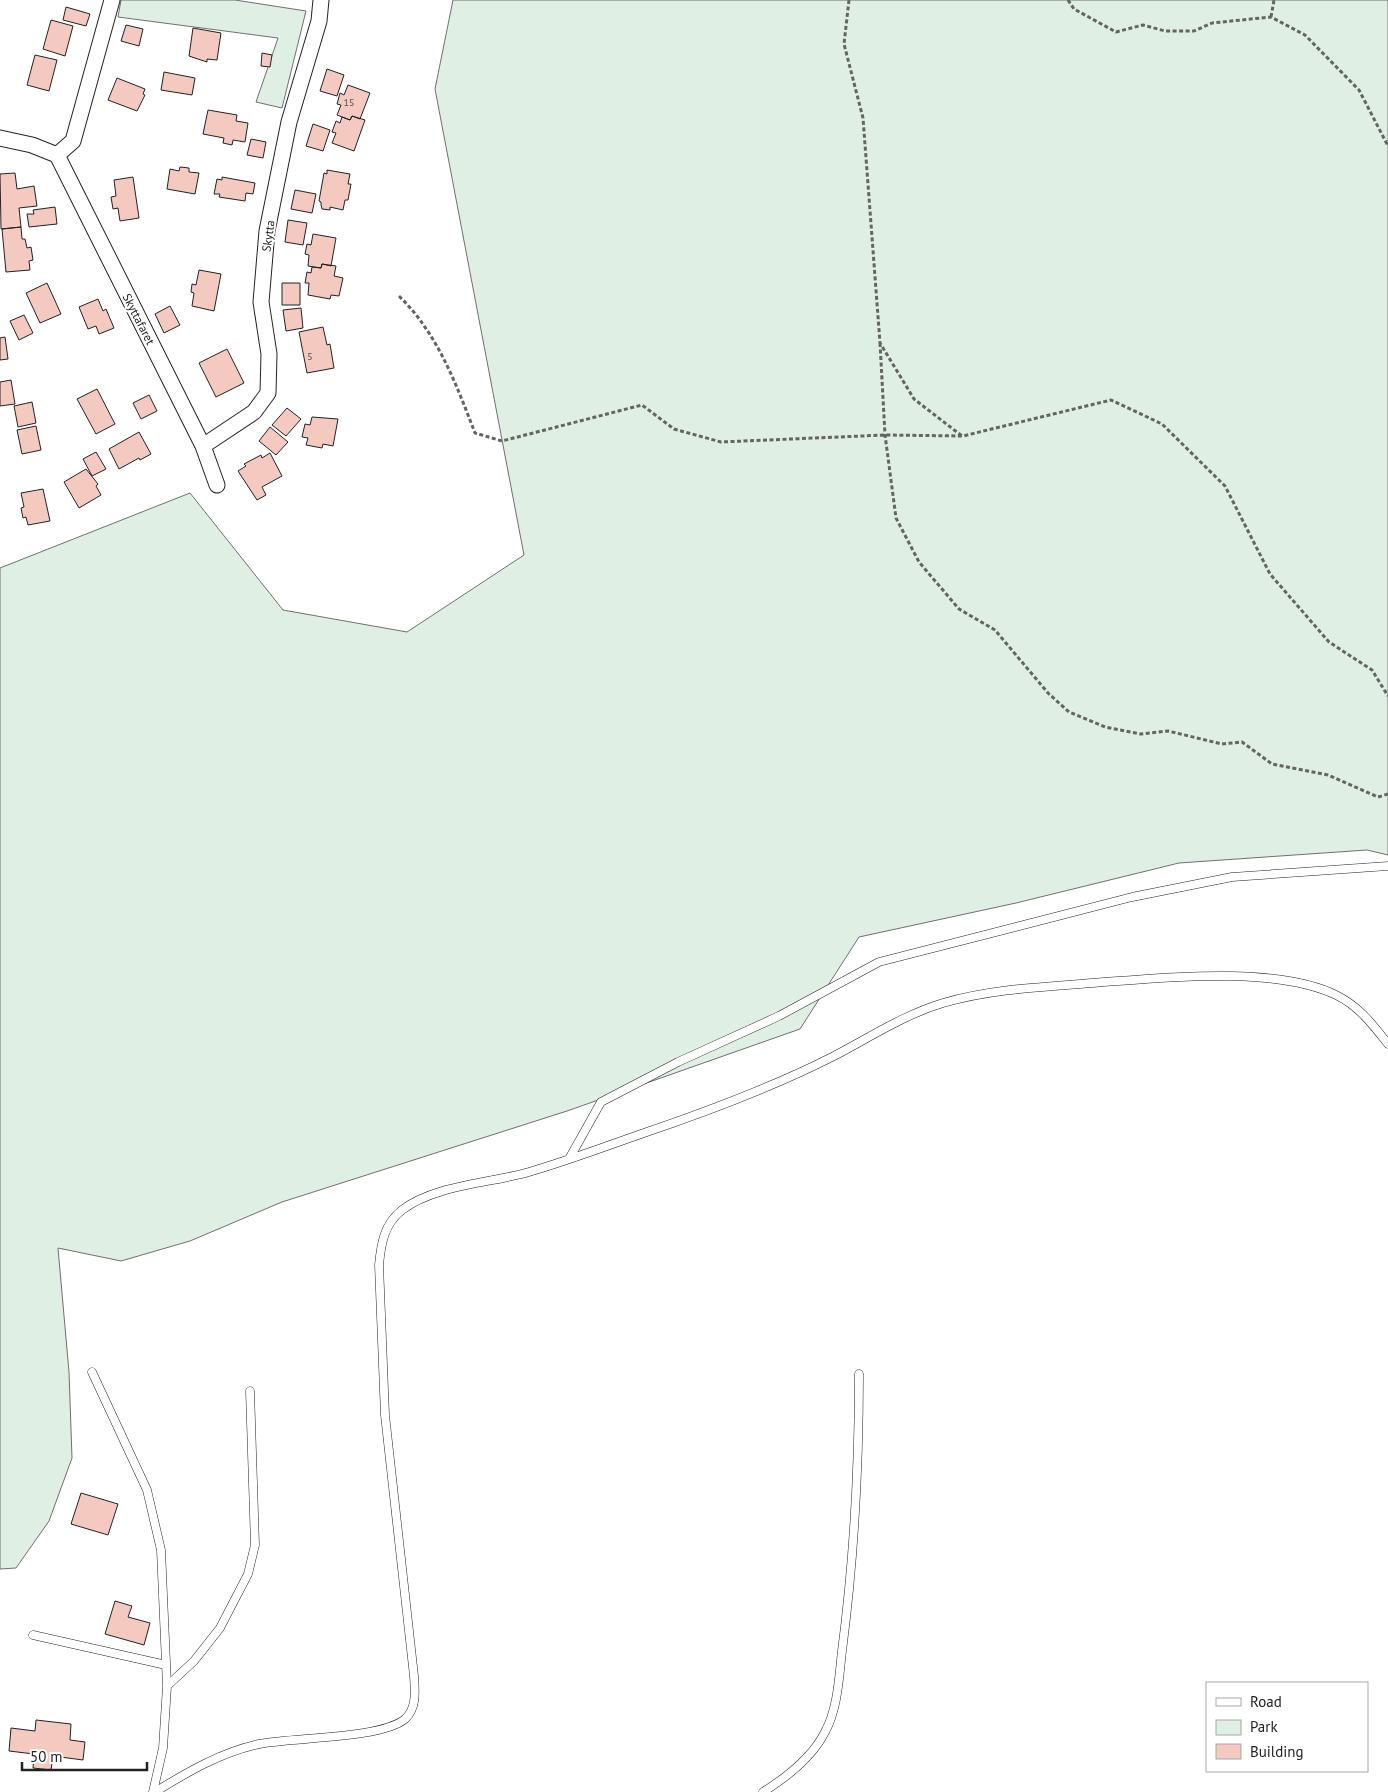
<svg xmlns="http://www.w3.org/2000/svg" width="1388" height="1792" font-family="'PT Sans',sans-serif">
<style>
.green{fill:#e0efe3;stroke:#6f6f6f}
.building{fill:#f3c9c0;stroke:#222}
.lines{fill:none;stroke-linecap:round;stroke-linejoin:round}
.lane-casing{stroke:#222;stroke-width:9}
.street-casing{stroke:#222;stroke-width:17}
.path{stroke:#646464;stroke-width:3;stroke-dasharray:4 2.5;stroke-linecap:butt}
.lane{stroke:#fff;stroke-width:8}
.street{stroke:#fff;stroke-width:15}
.labels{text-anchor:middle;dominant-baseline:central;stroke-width:4;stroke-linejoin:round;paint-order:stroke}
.number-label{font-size:10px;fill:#564c4a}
.street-label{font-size:12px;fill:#222;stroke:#fff}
</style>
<rect width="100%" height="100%" fill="#fff"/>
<path class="green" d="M121,0H235L306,11L282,108L256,102L278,38L118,17Z
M453,0H1388V855L1367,850L1179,863L1016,903L859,937L800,1029L567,1111L282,1202L190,1241L121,1261L58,1248L69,1372L72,1458L49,1521L16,1568L0,1569V568L190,493L283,610L407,632L524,555L435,89Z"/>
<path class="building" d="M66,7L90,14L86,26L63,20Z
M51,20L73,26L65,56L43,49Z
M126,25L143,29L139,46L121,41Z
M193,28L221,33L217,60L207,59V62L189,56Z
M262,53L272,55L270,67L261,66Z
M35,55L57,60L49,91L27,85Z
M327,69L344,75L337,96L320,91Z
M164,72L195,78L192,95L161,90Z
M117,78L145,89L143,94L145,95L137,111L108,100Z
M348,85L370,93L360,119L352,116L350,120L337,115L341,105L337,104L340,93L344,95Z
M208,110L237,115L236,121L248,123L245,142L233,140L232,145L223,143L224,138L203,134Z
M352,116L365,120L354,151L332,143L336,133L332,132L336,121L340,123L342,117L350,120Z
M313,124L330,130L323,151L306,146Z
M251,139L266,142L263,158L247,155Z
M180,167L189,168V172L199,173L195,194L167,189L170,169L179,171Z
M327,170L350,174L348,184H351L348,200H345L343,210L330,207V210L322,209L321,205V202L319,201L324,173L327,174Z
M15,173L17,189L34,186L37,206L19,208L21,227L1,229L0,174Z
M133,177L139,218L120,221L118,208L113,209L111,197L116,196L114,180Z
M222,177L255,183L253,194L246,193L245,201L219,197L220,194H214L217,179L222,180Z
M295,190L316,194L312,213L291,209Z
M55,207L57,224L29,227L27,214H34L33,210Z
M288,220L307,223L303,245L285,242Z
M21,227L22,239H25L27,248L31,247L33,260L29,261L30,270L6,272L2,229Z
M313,234L336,238L331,266L322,264L321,268L308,266L309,255L305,254L307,244L311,245Z
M322,264L336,266L334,276L343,278L339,296L331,295L330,299L308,295L309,283H305L307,272L311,273L312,267L321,268Z
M199,270L221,274L214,311L192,306L194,293L191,292L192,284L196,285Z
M47,283L61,314L40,323L26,293Z
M282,283H300V305H282Z
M98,299L103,311L106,309L114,328L99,334L96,326L88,329L79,307Z
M170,306L180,325L164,333L155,314Z
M301,308L303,328L286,331L283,310Z
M24,315L33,333L19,340L10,321Z
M323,327L327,345L330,344L334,368L307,373L299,332Z
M5,337L8,359L0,360V338Z
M227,349L244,383L216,397L199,363Z
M11,380L15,404L0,406V382Z
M97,389L115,424L96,434L77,399Z
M149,395L157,411L141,419L133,403Z
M32,402L36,423L18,427L14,406Z
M287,408L301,419L286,436L272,425Z
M312,417L338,419L333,446L323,444L322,448L306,445L308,438L302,437L305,424L310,425Z
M36,426L41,450L22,454L17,430Z
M270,427L288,442L276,455L259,441Z
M139,432L151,454L140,460L139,458L119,469L109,449Z
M96,452L106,469L92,476L83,459Z
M270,453L282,476L262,487L266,495L257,500L238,471L246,466L244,464L261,455L262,458Z
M86,469L98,484L96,486L101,495L79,508L64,482Z
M43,489L50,521L28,525L26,517L23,518L21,508L24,507L21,493Z
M81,1493L118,1504L108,1535L71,1524Z
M115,1601L132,1606L128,1617L150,1623L144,1645L105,1634Z
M36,1720L71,1724L70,1740L85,1742L83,1760L53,1756L51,1770L33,1768L34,1754L9,1751L11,1728L35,1731Z"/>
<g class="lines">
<defs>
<path id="lane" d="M569,1159L601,1102L678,1062L779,1016L879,962L1132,897L1232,877L1388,866
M92,1372L147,1490L161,1550L167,1686L163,1748L153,1792
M33,1635L166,1665
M167,1686L194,1661L220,1628L248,1574L255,1545L250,1391
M155,1792C189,1771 220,1753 259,1744C293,1737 381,1739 405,1719C417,1708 415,1691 414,1676L385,1415L379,1265C381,1244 384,1224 402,1210C434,1185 491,1183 529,1172C567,1161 604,1147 641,1134C706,1112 771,1088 832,1057C869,1038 903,1015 943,1003C991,989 1042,987 1092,983C1160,978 1274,965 1336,995C1359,1006 1373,1025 1388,1044
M763,1792C787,1777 812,1758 825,1732C838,1708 839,1677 842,1651C854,1559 859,1467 859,1374"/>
<path id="street" d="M0,138L32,145L57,155L203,446L217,485
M57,155L73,141L112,0
M203,446L254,412L268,393L269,354L261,302L267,231L289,122L319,21L321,0"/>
</defs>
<use href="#lane" class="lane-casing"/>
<use href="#street" class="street-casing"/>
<path class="path" d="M849,0L844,44L863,118L880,343L914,399L962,436
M1068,0L1074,9L1116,32L1143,25L1165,31H1194L1212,23L1271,17L1305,35L1359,90L1388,146
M1271,17L1274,0
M399,296C438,334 456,384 475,433L502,441L642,405L674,429L721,442L885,435L963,436L1111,400L1162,424L1225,486L1270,574L1329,642L1372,670L1388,696
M880,343L885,435L896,518L919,562L959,609L995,630L1048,693L1069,712L1105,727L1141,734L1168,731L1222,744L1242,742L1272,764L1328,775L1378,797L1388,794"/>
<use href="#lane" class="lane"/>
<use href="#street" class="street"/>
</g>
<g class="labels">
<g class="number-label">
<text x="349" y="102">15</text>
<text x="310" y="356">5</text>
</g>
<g class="street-label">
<text transform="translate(268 236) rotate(-82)">Skytta</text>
<text transform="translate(139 319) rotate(63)">Skyttafaret</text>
</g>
</g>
<rect x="1206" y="1682" width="162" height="90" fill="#ffffff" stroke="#a7a7a7"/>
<rect x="1216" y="1698" width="25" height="8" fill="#ffffff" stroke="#a7a7a7"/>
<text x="1250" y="1707" font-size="15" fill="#222222">Road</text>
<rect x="1216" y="1720" width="25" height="15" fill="#e0efe3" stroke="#a7a7a7"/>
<text x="1250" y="1732" font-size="15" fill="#222222">Park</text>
<rect x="1216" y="1744" width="25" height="15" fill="#f3c9c0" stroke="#a7a7a7"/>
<text x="1250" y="1757" font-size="15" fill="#222222">Building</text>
<path d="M22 1762v8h125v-8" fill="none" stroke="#222222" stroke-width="2.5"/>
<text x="30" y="1762" font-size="15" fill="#222222" stroke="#ffffff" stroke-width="4" paint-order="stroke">50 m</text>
</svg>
